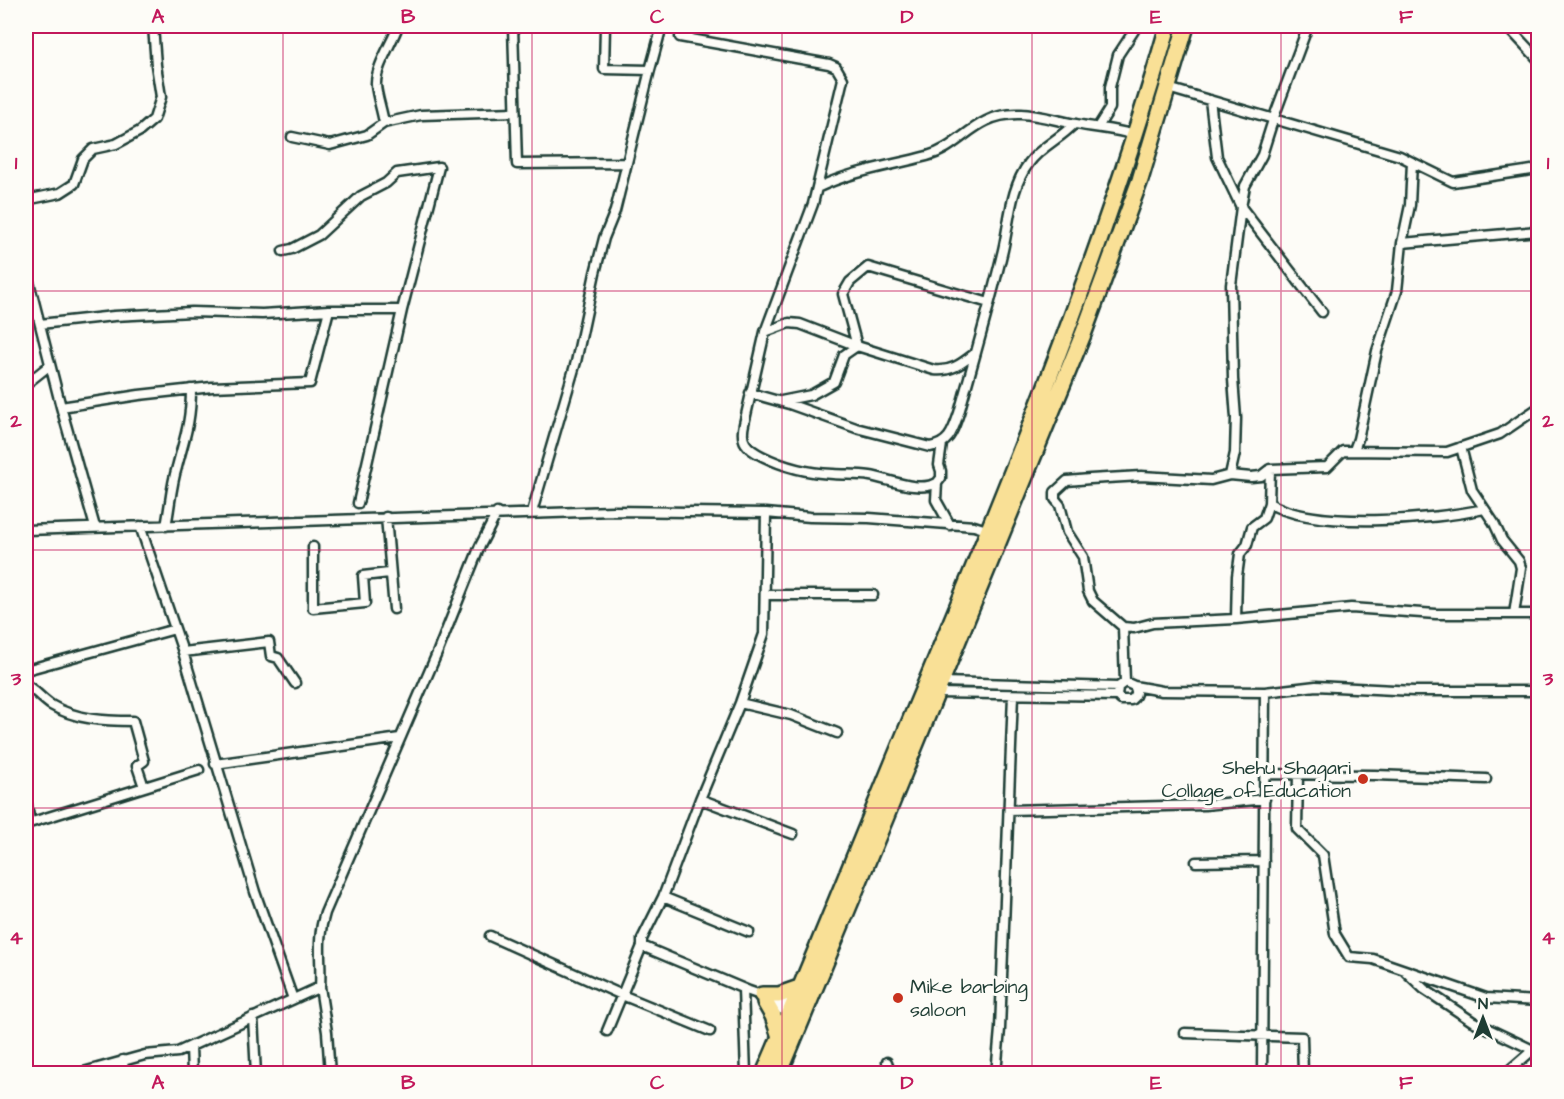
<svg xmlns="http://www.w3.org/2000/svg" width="1564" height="1099" font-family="'Architects Daughter',sans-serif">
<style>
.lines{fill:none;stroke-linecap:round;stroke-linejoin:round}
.street-casing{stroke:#1f3d34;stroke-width:13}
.highway-casing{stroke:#1f3d34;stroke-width:20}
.street{stroke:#fdfcf7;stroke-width:8}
.highway{stroke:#f9e096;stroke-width:15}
.grid{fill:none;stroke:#c2185b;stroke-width:1.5;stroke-opacity:0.55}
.poi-dot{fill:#c8321e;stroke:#fdfcf7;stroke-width:2}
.labels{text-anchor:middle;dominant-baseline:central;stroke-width:6;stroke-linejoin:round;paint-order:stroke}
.poi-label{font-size:20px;fill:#1f3d34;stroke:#fdfcf7;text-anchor:end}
.neatline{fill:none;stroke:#c2185b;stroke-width:2}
.grid-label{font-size:20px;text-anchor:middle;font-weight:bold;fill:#c2185b}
</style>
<rect width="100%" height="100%" fill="#fdfcf7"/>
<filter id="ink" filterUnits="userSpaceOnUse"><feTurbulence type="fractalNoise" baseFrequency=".0167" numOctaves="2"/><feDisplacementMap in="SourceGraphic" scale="12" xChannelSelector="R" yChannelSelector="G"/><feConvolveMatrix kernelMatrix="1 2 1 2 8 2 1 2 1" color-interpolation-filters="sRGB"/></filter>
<g filter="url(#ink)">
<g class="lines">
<defs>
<path id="street" d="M513,26L517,164L626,163
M1308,26L1274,117L1262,155L1245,186L1241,207L1322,312
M1507,26L1538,59
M680,37L829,64L836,67L843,79L813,204L765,332L744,424C740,441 746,448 762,456C784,467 807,473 833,474C845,475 858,474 870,476C889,479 918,493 937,483
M650,70L662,26
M1168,88L1400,156L1412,162L1410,205L1402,243L1397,291L1377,351L1358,439L1354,450
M1210,100L1217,157L1241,207L1231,285L1233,379L1236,418L1235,453L1230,475
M384,123C382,110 377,97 376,85C375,68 392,43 398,26
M1098,127L1110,108V87L1118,55L1137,26
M292,137L330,145L367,135L384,123L421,115L515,112
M1412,162L1453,182L1538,169
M817,188C852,171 890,166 927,156C951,150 965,131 986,121C1016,106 1046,119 1076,124C1096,128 1115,129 1135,135
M26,200L60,193L74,184L83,159L93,149L116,144L140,131L154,119L161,97L156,65L153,26
M1402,243L1538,231
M26,270L61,407L95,527
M40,324L114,316L192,312L262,314L329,310
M765,332L789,323L800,324L857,346L934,370C951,372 961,364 974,354
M857,346L843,294L850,282L868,267L989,303
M26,384L50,365
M750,393L789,404L856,428L930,447C950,444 953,430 959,413C974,359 990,305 1003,250C1010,220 1010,188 1029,163C1040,147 1060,139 1074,124
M781,401L811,395L834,382L844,355L857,346
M61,407L139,395L212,387L310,383L329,310H402L439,167L397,173L386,183L361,196L319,235L292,249L283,251
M942,444L939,465L941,471V478L937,483L936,500L950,525
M1461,447L1472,490L1494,523L1502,540L1519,561L1521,568L1514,614
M358,503L402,310
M1269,503C1312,530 1435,520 1484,509
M532,512L576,362L595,273L604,238L615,211L650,70L604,69L605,26
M386,517L394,609
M140,526L183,652L255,892L293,999
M166,526C170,507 171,486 177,467C185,436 191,422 191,389
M26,530L613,511L766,513L810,517L869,518L974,526L990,531
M313,547V608L365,603L363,576L389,573
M766,595H873
M1236,619L1237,576L1240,554L1247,545L1252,527L1264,518L1269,503L1270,469
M1123,627L1093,601L1088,591L1083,557L1067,532L1060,505L1055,499V492L1067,481L1090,479L1141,476L1211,480L1230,475L1251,477L1261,476L1270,469L1327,467L1343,451L1447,452L1500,434L1538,408
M183,652L269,642L271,656L278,658L295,683
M26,670L175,629
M941,682L1118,687L1125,682L1134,686C1138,692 1136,696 1131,700H1121L1117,696L1118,687
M1125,682L1123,627L1134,628L1153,623L1236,619L1351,608L1436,614H1538
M26,685C35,690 42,699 51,705C76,720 105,721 133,721L144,761L137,766L144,787
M1134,686L1162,691L1265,692L1316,686L1414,691H1538
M937,693L1117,696
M740,703L791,715L837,733
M215,764L400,738
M1265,774L1375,775L1486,779
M1298,774L1297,829L1323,855L1335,934L1349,957L1373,959L1486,998L1538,1001
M700,799L793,834
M26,800L30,822
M1009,810L1205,805L1265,799
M26,824L199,770
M1196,862L1264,861
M663,897L749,932
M490,936L622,995L710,1031
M642,946L749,991L795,1007
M1405,971L1424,989L1472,1021L1531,1049L1538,1050
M320,987L327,1032L330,1074
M743,989L746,1074
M766,1003L793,1014
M253,1017L256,1074
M607,1031L642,946V939L663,897L700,799L740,703L764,634L766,513
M1185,1033L1302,1037L1303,1074
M191,1046L192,1074
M123,1060L124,1074
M887,1062L891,1074
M76,1074L145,1055L178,1052L320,987C322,961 316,940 325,913L438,651L480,546L497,513
M996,1074L1000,1029L1013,695
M1262,1074L1265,692
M1505,1074L1534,1049"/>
<path id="highway" d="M762,995H779L799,988
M765,1002L773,1016L780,1037
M764,1074C815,956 862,837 911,719C1006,491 1100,263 1168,26
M779,1074L887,814L1084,332L1140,180L1186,26"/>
</defs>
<use href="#street" class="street-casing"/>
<use href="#highway" class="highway-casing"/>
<use href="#street" class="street"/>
<use href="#highway" class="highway"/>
</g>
</g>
<path class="grid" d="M283,26V1074M532,26V1074M782,26V1074M1032,26V1074M1281,26V1074M26,291H1538M26,550H1538M26,808H1538"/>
<g class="poi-dot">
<circle cx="1363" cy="779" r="6"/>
<circle cx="898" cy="998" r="6"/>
</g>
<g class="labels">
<g class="poi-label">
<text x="1351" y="768">Shehu Shagari<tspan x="1351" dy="23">Collage of Education</tspan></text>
<text x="910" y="987" text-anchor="start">Mike barbing<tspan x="910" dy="23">saloon</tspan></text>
</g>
</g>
<rect width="1564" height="1099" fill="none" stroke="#fdfcf7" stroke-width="66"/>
<g transform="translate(1483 1018)" stroke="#fdfcf7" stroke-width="4.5" paint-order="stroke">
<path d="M0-4.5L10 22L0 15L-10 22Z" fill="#1f3d34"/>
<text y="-9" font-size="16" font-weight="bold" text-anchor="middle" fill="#1f3d34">N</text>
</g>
<rect x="33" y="33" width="1498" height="1033" class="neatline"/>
<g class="grid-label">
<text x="158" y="23">A</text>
<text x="408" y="23">B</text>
<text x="657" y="23">C</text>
<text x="907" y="23">D</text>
<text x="1156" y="23">E</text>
<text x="1406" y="23">F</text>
<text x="16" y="169">1</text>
<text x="1548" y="169">1</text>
<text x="16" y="427">2</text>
<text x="1548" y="427">2</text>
<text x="16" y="685">3</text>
<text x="1548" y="685">3</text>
<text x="16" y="944">4</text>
<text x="1548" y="944">4</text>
<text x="158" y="1089">A</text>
<text x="408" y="1089">B</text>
<text x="657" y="1089">C</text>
<text x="907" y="1089">D</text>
<text x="1156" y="1089">E</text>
<text x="1406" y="1089">F</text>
</g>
</svg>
